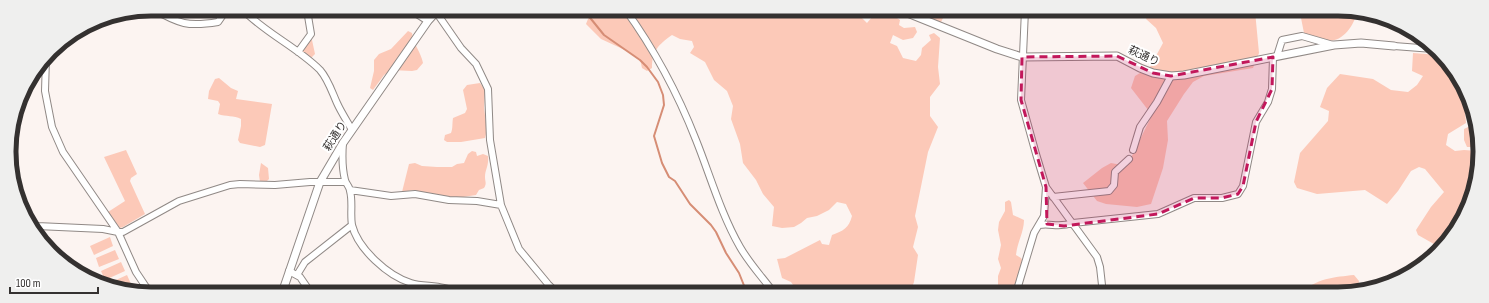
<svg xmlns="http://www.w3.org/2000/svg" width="1489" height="303" font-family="'Sofia Sans Condensed','Noto Sans JP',sans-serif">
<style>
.green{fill:#fcc9b8}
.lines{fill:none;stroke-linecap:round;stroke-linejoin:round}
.stream{stroke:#d68d75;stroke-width:2}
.minor-casing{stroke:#908986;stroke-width:8}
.tertiary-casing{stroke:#908986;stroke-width:9}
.minor{stroke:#fff;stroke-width:6}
.tertiary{stroke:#fff;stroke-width:7}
.marked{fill:#c2185b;fill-opacity:0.2;stroke:#c2185b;stroke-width:3;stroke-dasharray:8 5;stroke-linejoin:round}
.labels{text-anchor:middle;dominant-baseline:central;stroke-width:4;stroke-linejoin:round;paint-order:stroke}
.street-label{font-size:11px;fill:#343130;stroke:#fff}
.rim{fill:none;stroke:#343130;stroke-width:5}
</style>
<rect width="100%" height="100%" fill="#fcf4f1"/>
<path class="green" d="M601,9L718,10L724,13L742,10H858L857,13L867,23L877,11L885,10L900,20L899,25L904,28L915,27L917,32L913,38L903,40L893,35L890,43L897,46L903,58L916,61L921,55L922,48L931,40L929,35L934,33L940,38L938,67L940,84L930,97V116L938,127L928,152L915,216L918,227L913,247L918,255L914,282L910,293H803L798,292L791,282L782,278L777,259L785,258L820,240L822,244L829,245L832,235C843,231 849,228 852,216L846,204L837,202L829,210L817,216L807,218L801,223L794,227L782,228L772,226L774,207L763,194L756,180L743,163L740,144L731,119L733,106L727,91L714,80L705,62L690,53L694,47L692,41L680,39L672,35C658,45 652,51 652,68L647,71L642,68L640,59L627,51L601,39L586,24L590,14H596Z
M918,10H947L941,22H935L917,13Z
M1150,10H1286L1255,11L1259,53L1253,68L1204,76L1193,82L1184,94L1167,121L1168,140L1163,168L1151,204L1137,207L1106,204L1097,201L1083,183L1102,168L1111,163L1127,166L1152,115L1131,88L1135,76L1150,67L1163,43L1156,28L1146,19Z
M1286,10H1356L1358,11C1353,26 1344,42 1326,41C1319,40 1311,36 1304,33L1301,18Z
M408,31L412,33C413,44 421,52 423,63L417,70L412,71L391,70L384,75L373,90L370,88L374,71V60L379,54L391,49Z
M311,38L312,40L315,54L310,59L301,51Z
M1413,53L1439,55L1450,65L1468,102L1465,112L1466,123L1448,134L1446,145L1455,151L1464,150L1478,151L1479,170L1465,215L1441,248L1418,235L1416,230L1431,207L1444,192L1425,169L1419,167L1411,171L1398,191L1387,204L1365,190L1317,194L1297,188L1294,182L1300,153L1328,121L1329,111L1320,107L1327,88L1340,74L1373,79L1391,90L1408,92L1417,85L1423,76L1412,71Z
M219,78L231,88L238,91L236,99L272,104L265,145L260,147L240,143L238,140L241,126V119C234,115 226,117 218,114L220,104L218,101L208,99L209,91L215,79Z
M480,83L485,90L484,108L487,130L485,138L461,142H447L444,140L445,135L451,133C453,128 452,124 453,118L465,113L467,109L463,90L467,85Z
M1476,123L1477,147H1467L1464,140V129Z
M126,150L137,174L131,178L130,181L145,214L123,227L120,228L108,212L125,201L104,157Z
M472,151L476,152L477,156L483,154L488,156C489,166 485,170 485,177C485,182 487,183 484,188L479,190L476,195L457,198L423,193L414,190L402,192L409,164L415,163L422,166L437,167H452L457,164L464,163L468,154Z
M261,163L268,168L269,179L266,182H260L259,175Z
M1009,200L1011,202L1013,215L1024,220C1024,232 1017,243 1016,255L1021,258L1022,260L1015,293H995L998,287V276L1001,268L998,259L1001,245L998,230L999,222L1005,211V202Z
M110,237L113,246L94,255L90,246Z
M115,250L119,259L99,267L96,258Z
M121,262L125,271L105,280L101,271Z
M127,275L131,284L120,288L107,284Z
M1354,275L1359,281L1357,291L1347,294H1302C1314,278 1336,277 1354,275Z"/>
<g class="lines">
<path class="stream" d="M583,9L604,35L640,60L647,67L658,82L663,95L664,105L654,136L662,163L669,177L675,181L690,204L711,225L716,232L726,253L739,273L747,293"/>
<defs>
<path id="minor" d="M153,9C179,24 188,27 218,22L227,9
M242,9C265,33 297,47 320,70C328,79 332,92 337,103C341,112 347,121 352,130
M409,9L428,21
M625,9C654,49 678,94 696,140C710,175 721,214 740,247C749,263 763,278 774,293
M1025,10L1021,100L1036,154L1046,187L1097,257L1100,267L1103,294
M436,12L461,48L476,64L488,89L490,140L501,205L519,249L548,284L557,293
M1394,46L1433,49
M298,52L311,34L308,16L312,9
M1277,56L1282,40L1302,36L1333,45
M46,58L45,91L52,127L63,152L118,232L136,272L150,293
M343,143C342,156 342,168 345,180C346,184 350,187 350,191C353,202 350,214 352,225C358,249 388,276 411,283C424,287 446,285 456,293
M1133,150L1140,127L1157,102L1171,76
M350,190L391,196L415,194L449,200L477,201L501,205
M1053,197L1109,191L1114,185L1115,172L1129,159
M32,224L37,226L103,229L118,232H123L179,201L230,185L240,184L275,185L310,182H345
M1039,225C1052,223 1058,228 1073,223L1158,214L1194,198H1222L1238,194L1243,186L1256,122L1268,102L1272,89L1273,57
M289,271L300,277L311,293
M297,275L305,262L352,225
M1016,293L1034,233L1044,216L1046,187"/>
<path id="tertiary" d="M900,10L997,49L1022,57L1117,56L1140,68L1153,73L1171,76L1184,75L1334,45L1361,43L1394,46
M282,293L320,182L343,143L428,21L439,9"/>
</defs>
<use href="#minor" class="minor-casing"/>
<use href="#tertiary" class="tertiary-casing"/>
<use href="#minor" class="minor"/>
<use href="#tertiary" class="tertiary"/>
</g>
<path class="marked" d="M1117,56L1153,73L1171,76L1273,57L1272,89L1256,122L1243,186L1238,194L1222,198H1194L1158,214L1064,226L1047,224L1046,187L1021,100L1022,57Z"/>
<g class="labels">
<g class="street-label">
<text transform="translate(1144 56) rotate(24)">萩通り</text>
<text transform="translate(335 136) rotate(-57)">萩通り</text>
</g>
</g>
<path d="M0 0H1489V303H0ZM151 16H1338A135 135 0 0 1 1473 151V152A135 135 0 0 1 1338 287H151A135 135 0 0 1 16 152V151A135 135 0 0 1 151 16Z" fill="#efefee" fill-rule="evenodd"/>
<path class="rim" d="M151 16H1338A135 135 0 0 1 1473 151V152A135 135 0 0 1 1338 287H151A135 135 0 0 1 16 152V151A135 135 0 0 1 151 16Z"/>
<path d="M10 287v6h88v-6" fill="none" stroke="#343130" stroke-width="2"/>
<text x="16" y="287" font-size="12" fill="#343130" stroke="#ffffff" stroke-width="3" paint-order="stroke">100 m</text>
</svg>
